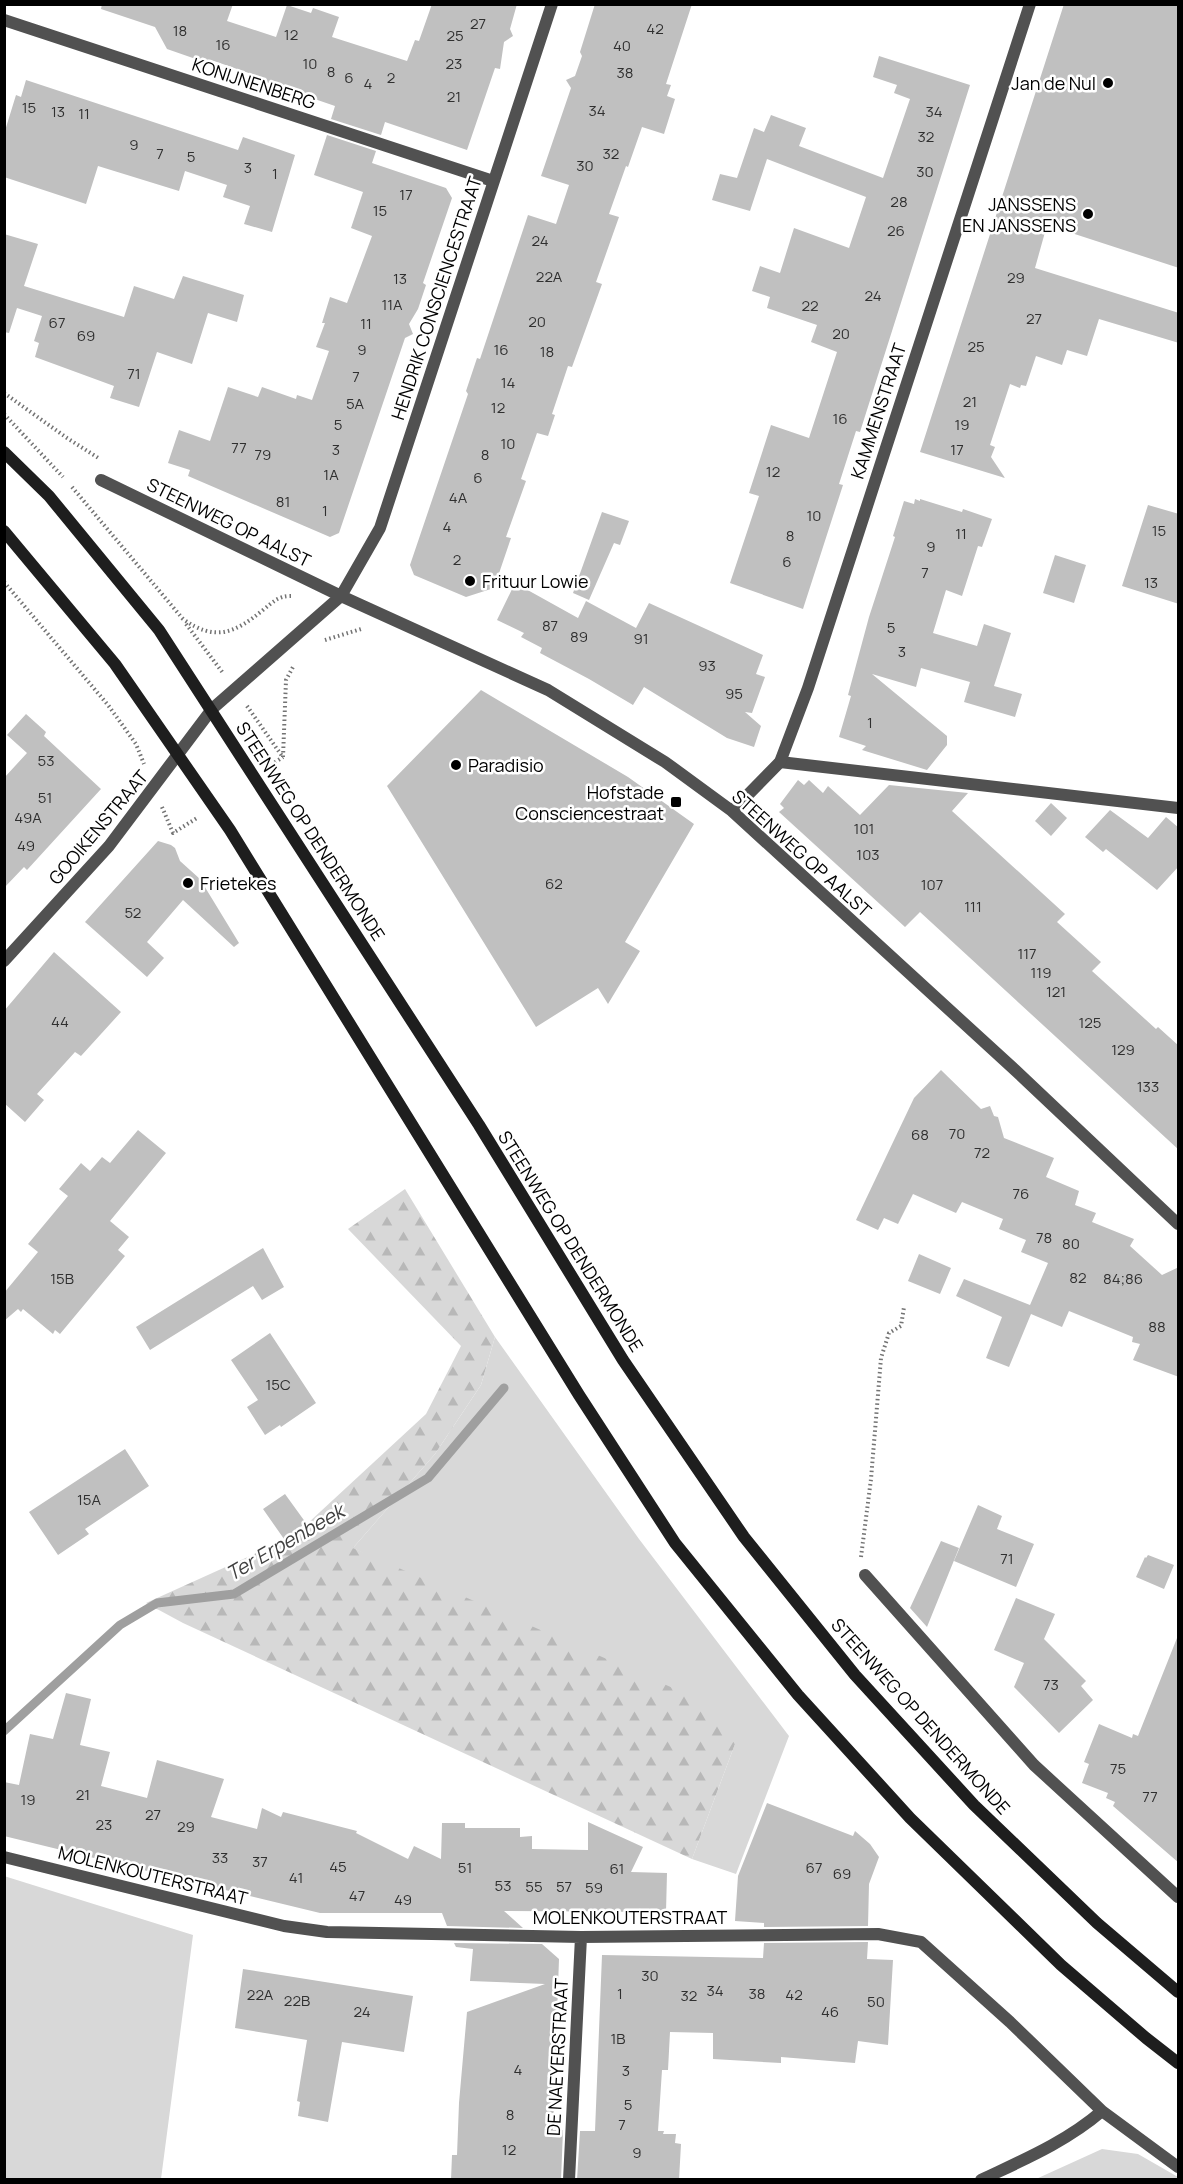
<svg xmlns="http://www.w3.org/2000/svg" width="1183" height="2184" font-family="Manrope,sans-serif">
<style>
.grass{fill:#d8d8d8}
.forest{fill:url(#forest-firs)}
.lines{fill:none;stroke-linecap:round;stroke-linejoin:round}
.stream{stroke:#9f9f9f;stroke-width:9}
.building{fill:#c0c0c0}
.path{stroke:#737373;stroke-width:4;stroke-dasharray:1.5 3;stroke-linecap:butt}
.service{stroke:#515151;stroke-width:12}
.minor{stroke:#515151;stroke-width:12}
.secondary{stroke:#1e1e1e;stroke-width:12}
.poi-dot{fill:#000;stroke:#fff;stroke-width:2}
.labels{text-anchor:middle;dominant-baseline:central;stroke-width:5;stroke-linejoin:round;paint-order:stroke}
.number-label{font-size:15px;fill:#303030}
.street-label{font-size:18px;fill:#000;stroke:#fff}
.poi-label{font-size:18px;fill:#000;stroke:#fff;text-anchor:end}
.water-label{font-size:20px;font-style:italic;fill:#404040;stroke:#fff}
</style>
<defs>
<pattern id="forest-firs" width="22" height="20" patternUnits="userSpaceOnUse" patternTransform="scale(1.5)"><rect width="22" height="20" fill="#d8d8d8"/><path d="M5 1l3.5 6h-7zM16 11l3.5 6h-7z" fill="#b8b8b8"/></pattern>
</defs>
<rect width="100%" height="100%" fill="#fff"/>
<path class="grass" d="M495,1337L639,1539L789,1736L736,1874L692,1859L735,1744L353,1548L435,1454L481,1385Z
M4,1876L193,1935L161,2179H5Z
M1102,2149L1138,2154L1178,2177V2179H1036Z"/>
<path class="forest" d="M405,1189L495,1337L481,1385L435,1454L353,1548L698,1699L735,1744L692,1859L183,1623L146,1603L285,1540L307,1524L426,1414L461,1346L348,1229Z"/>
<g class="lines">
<path class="stream" d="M4,1731L120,1625L157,1603L234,1594L428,1478L504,1388"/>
</g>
<path class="building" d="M102,4H233L227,21L276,37L287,5L311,13L313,8L339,17L332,37L407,61L415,40L419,41L432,4H517L510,29L513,36L504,42L500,69L495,68L467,150L385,122L381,135L331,119L335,106L265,82L266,79L214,61L213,65L167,49L155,27L101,9Z
M595,4H692L666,84L671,85L667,96L675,99L664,134L642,127L628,167L626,166L609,214L619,217L596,282L602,284L572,367L568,366L552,414L555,415L548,436L537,433L521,479L526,481L506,537L511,538L494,588L466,597L414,575L410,565L468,394L466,391L477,358L480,359L528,215L556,224L569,185L541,176L571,88L566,80L575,76L582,56L580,52Z
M1064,4H1179V268L1047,225L1035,268L1179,313V343L1099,319L1087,356L1067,350L1062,365L1036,356L1026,386L1021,385L1020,388L1010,384L990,445L995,447L991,457L1005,478L920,452Z
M879,56L970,85L860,432L856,431L839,484L843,485L803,609L730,583L759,496L749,493L771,425L809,438L837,352L811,342L817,325L767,308L770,297L752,291L760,266L780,273L794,228L849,248L866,197L767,159L750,211L712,200L720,174L737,178L754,128L764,132L771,115L806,128L799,146L883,178L910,99L894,93L897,85L873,77Z
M26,80L238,150L243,137L295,155L272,232L244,224L250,206L223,197L227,185L185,171L179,191L98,166L86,204L4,177V134L16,95L21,97Z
M327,135L376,151L372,163L446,188L452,198L423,283L426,285L418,309L409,324L413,334L405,338L339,533L330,537L188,476L190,470L168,463L179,430L210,441L228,387L258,397L262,387L296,399L297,395L312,400L329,351L316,347L325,323H322L330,297L347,303L372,236L351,228L363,192L314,175Z
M4,234L38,244L24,286L124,317L134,286L174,299L183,276L244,295L237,322L208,313L192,364L157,352L139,407L110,398L114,386L35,357L39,343L34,341L42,316L17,308L9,333L4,332Z
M915,499L920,501V499L962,512L963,509L992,519L982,547L978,546L962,596L946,590L933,633L977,646L984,624L1011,633L994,686L1022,694L1015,717L964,702L970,682L921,668L916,687L872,674L947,736V745L927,770L862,750L866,746L839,737L851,696L848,695L869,617L895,537L893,536L904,501L914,504Z
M1148,505L1179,514V604L1122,586Z
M602,512L629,521L620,545L614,543L589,600L573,593Z
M1055,555L1086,565L1074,603L1043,593Z
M515,583L578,618L586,601L636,628L649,603L763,655L756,674L765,677L752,713L745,712L761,726L754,747L727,738L644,687L633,705L589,679L540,653L542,648L521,637L524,633L497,620Z
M481,690L628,777L694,824L625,942L640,951L608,1004L598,988L536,1027L387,786Z
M26,714L46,732L44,736L101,789L27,870L24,867L4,888V778L27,753L7,735Z
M798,780L804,785L809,780L823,793L828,786L860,815L889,785L968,793L952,811L1065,914L1057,922L1101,962L1092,971L1156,1029L1158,1027L1179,1046V1150L920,912L905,927L779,812L784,808L780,804Z
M1051,803L1067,818L1051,836L1035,821Z
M1110,810L1148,838L1166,817L1179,828V866L1157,890L1106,849L1103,852L1085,837Z
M158,841L171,845L175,848L180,861L200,879L239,943L234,947L183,900L147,942L164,958L147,977L85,922Z
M54,952L121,1012L81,1056L75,1052L37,1094L44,1100L25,1122L4,1103V1011Z
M941,1070L981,1109L990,1106L994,1116L998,1117L1004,1138L1054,1158L1046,1177L1079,1191L1075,1205L1096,1213L1092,1222L1134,1239L1130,1246L1162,1275L1179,1267V1377L1133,1360L1140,1344L1132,1342L1133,1337L1069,1311L1062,1327L1031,1314L1009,1367L986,1358L1002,1317L956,1296L964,1279L1030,1305L1048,1263L1021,1252L1026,1240L999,1229L1003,1219L962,1202L956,1213L913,1194L898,1224L884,1218L878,1230L856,1220L914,1098Z
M138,1130L166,1153L110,1221L129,1237L118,1250L125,1256L60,1334L55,1330L53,1334L23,1309L21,1312L18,1309L4,1321V1293L38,1252L28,1244L68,1196L59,1189L81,1163L90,1171L102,1157L110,1163Z
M263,1248L284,1287L262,1300L253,1286L150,1350L136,1327Z
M919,1254L951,1268L940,1294L908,1281Z
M270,1333L316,1403L281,1427L280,1425L265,1435L247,1407L258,1400L231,1360Z
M125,1449L149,1486L85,1529L89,1534L58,1555L29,1512Z
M285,1494L306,1523L284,1539L263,1509Z
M978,1505L1002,1516L997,1529L1034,1544L1016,1587L954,1561Z
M941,1541L959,1548L927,1627L910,1608Z
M1148,1555L1174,1565L1164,1589L1136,1577L1145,1557L1146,1558Z
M1016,1598L1055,1614L1044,1639L1086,1681L1081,1686L1093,1700L1059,1733L1014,1687L1024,1663L994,1650Z
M1177,1638H1179V1863L1113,1806L1115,1802L1106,1798L1108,1793L1082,1783L1089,1764L1084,1762L1099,1724L1132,1738L1133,1734L1138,1736Z
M66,1693L91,1699L80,1745L110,1752L101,1786L147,1798L157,1760L224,1779L211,1817L257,1829L262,1808L281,1817L283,1812L357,1831L356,1833L408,1859L414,1846L441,1859L442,1823H465V1828H520V1837L532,1836V1849L588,1850V1822L643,1847L631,1872L667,1873L666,1912L504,1911L523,1928L447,1926L442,1913H320L4,1836V1782L19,1785L30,1734L53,1739Z
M767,1803L853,1836L855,1831L870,1844L879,1857L869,1884L868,1926L764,1927V1923L735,1921L738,1876Z
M868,1942L867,1959L893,1960L888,2045L858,2041L855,2063L781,2057V2063L713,2059V2033L670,2032L668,2070H662L658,2131H664L663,2134H676L675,2143L681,2144L679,2180H577L580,2131H595L602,1955L763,1958L764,1943Z
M454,1943L542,1944L559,1959L553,2130H563L561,2180H451L452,2155H457L459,2103L467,2012L545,1984L470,1981L473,1949L456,1947Z
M243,1969L413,1996L404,2052L342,2042L328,2122L298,2116L300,2102L297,2101L307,2040L235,2028Z"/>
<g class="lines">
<path class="path" d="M4,393L67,438L100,459
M4,414L63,477
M72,487L183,619C215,642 235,633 263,610C273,602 278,596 291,596
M4,582L108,705L136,744L144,764
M186,624L223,673
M325,640L361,629
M247,706L282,756
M283,757L286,680L293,667
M271,765L283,757
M162,807L173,833L197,818
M861,1557L871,1479L881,1358L889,1333L901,1326L904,1307"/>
<path class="service" d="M780,762L1178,808"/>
<path class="minor" d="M4,20L493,181
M101,480L341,596L548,690L665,762L732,811L1015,1070L1178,1224
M732,811L780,762L808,688L1030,4
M4,961L109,846L212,709L341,596L380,528L552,4
M865,1575L1034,1765L1178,1897
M4,1857L284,1926L327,1932L581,1937L878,1934L921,1942L1010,2022L1102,2111L1178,2167
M569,2180L581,1937
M981,2180C1023,2160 1066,2142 1102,2111"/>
<path class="secondary" d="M4,452L49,496L159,630L479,1125L623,1360L744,1537L855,1675L974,1805L1097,1923L1178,1992
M4,531L115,664L230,830L579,1395L675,1543L798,1695L910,1818L1061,1965L1146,2038L1178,2063"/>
</g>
<g class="poi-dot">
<circle cx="1108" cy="83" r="6"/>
<circle cx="1088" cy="214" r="6"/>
<circle cx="470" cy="581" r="6"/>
<circle cx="456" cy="765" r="6"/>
<rect x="670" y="796" width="12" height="12" rx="3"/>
<circle cx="188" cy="883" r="6"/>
</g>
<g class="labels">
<g class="number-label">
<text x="478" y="23">27</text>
<text x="655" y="28">42</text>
<text x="180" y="30">18</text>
<text x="291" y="34">12</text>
<text x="455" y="35">25</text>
<text x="223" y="44">16</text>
<text x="622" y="45">40</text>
<text x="310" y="63">10</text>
<text x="454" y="63">23</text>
<text x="331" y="71">8</text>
<text x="625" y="72">38</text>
<text x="349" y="77">6</text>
<text x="391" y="77">2</text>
<text x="368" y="83">4</text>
<text x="454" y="96">21</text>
<text x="29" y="107">15</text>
<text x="597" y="110">34</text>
<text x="58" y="111">13</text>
<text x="934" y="111">34</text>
<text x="84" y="113">11</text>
<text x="926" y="136">32</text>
<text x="134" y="144">9</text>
<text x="160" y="153">7</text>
<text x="611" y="153">32</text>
<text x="191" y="156">5</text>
<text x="585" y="165">30</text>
<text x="248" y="167">3</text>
<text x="925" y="171">30</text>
<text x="275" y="173">1</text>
<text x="406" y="194">17</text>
<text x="899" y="201">28</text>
<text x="380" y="210">15</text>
<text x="896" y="230">26</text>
<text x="540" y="240">24</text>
<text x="549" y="276">22A</text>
<text x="1016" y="277">29</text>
<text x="400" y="278">13</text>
<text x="873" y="295">24</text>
<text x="392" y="304">11A</text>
<text x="810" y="305">22</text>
<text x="1034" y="318">27</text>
<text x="537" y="321">20</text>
<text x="57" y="322">67</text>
<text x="366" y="323">11</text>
<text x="841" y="333">20</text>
<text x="86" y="335">69</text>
<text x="976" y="346">25</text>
<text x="362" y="349">9</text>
<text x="501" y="349">16</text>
<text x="547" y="351">18</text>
<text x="134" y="373">71</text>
<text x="356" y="376">7</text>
<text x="508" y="382">14</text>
<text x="970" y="401">21</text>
<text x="355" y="403">5A</text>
<text x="498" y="407">12</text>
<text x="840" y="418">16</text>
<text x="338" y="424">5</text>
<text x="962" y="424">19</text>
<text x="508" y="443">10</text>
<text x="239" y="447">77</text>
<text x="336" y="449">3</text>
<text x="957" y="449">17</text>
<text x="263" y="454">79</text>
<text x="485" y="454">8</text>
<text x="773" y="471">12</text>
<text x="331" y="474">1A</text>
<text x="478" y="477">6</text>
<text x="458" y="497">4A</text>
<text x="283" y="501">81</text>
<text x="325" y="510">1</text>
<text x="814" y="515">10</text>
<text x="447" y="526">4</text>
<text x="1159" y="530">15</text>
<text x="961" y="533">11</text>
<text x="790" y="535">8</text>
<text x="931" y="546">9</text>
<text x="457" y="559">2</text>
<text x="787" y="561">6</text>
<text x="925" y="572">7</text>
<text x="1151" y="582">13</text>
<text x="550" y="625">87</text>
<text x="891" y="627">5</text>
<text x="579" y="636">89</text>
<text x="641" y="638">91</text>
<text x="902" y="651">3</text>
<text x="707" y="665">93</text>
<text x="734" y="693">95</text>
<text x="870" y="722">1</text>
<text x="46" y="760">53</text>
<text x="45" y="797">51</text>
<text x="28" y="817">49A</text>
<text x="864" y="828">101</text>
<text x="26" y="845">49</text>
<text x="868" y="854">103</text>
<text x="554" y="883">62</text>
<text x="932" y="884">107</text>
<text x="973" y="906">111</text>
<text x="133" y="912">52</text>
<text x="1027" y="953">117</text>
<text x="1041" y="972">119</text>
<text x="1056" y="991">121</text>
<text x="60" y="1021">44</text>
<text x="1090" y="1022">125</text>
<text x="1123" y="1049">129</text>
<text x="1148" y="1086">133</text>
<text x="957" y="1133">70</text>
<text x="920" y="1134">68</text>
<text x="982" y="1152">72</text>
<text x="1021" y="1193">76</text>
<text x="1044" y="1237">78</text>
<text x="1071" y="1243">80</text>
<text x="1078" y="1277">82</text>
<text x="62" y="1278">15B</text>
<text x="1123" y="1278">84;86</text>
<text x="1157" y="1326">88</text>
<text x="278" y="1384">15C</text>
<text x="89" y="1499">15A</text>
<text x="1007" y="1558">71</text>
<text x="1051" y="1684">73</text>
<text x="1118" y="1768">75</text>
<text x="83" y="1794">21</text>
<text x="1150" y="1796">77</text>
<text x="28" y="1799">19</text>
<text x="153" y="1814">27</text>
<text x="104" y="1824">23</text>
<text x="186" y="1826">29</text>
<text x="220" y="1857">33</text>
<text x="260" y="1861">37</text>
<text x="338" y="1866">45</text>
<text x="465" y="1867">51</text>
<text x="814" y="1867">67</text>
<text x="617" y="1868">61</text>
<text x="842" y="1873">69</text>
<text x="296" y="1877">41</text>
<text x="503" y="1885">53</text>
<text x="534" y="1886">55</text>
<text x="564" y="1886">57</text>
<text x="594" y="1887">59</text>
<text x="357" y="1895">47</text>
<text x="403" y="1899">49</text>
<text x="650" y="1975">30</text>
<text x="715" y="1990">34</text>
<text x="620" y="1993">1</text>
<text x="757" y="1993">38</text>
<text x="260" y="1994">22A</text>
<text x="794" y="1994">42</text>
<text x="689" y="1995">32</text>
<text x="297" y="2000">22B</text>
<text x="876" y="2001">50</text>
<text x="362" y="2011">24</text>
<text x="830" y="2011">46</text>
<text x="618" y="2038">1B</text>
<text x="518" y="2069">4</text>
<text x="626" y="2070">3</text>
<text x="628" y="2104">5</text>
<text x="510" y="2114">8</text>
<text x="622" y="2124">7</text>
<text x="509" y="2149">12</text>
<text x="637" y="2152">9</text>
</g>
<g class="street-label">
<text transform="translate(254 83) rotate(18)">KONIJNENBERG</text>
<text transform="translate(436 298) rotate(-72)">HENDRIK CONSCIENCESTRAAT</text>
<text transform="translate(878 411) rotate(-72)">KAMMENSTRAAT</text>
<text transform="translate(229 522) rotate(26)">STEENWEG OP AALST</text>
<text transform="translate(98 827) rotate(-50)">GOOIKENSTRAAT</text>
<text transform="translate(311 831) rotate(57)">STEENWEG OP DENDERMONDE</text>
<text transform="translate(802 853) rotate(42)">STEENWEG OP AALST</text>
<text transform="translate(571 1241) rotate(58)">STEENWEG OP DENDERMONDE</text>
<text transform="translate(921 1716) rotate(48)">STEENWEG OP DENDERMONDE</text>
<text transform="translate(153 1875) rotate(14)">MOLENKOUTERSTRAAT</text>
<text x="630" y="1917">MOLENKOUTERSTRAAT</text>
<text transform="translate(557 2057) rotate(-87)">DE NAEYERSTRAAT</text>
</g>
<g class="poi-label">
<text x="1096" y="83">Jan de Nul</text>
<text x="1076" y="204">JANSSENS<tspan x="1076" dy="21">EN JANSSENS</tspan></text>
<text x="482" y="581" text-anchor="start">Frituur Lowie</text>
<text x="468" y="765" text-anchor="start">Paradisio</text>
<text x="664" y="792">Hofstade<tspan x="664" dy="21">Consciencestraat</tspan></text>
<text x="200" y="883" text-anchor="start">Frietekes</text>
</g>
<g class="water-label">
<text transform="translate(285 1542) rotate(-30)">Ter Erpenbeek</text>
</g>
</g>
<rect width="1183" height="2184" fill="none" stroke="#000000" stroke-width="12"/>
</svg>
